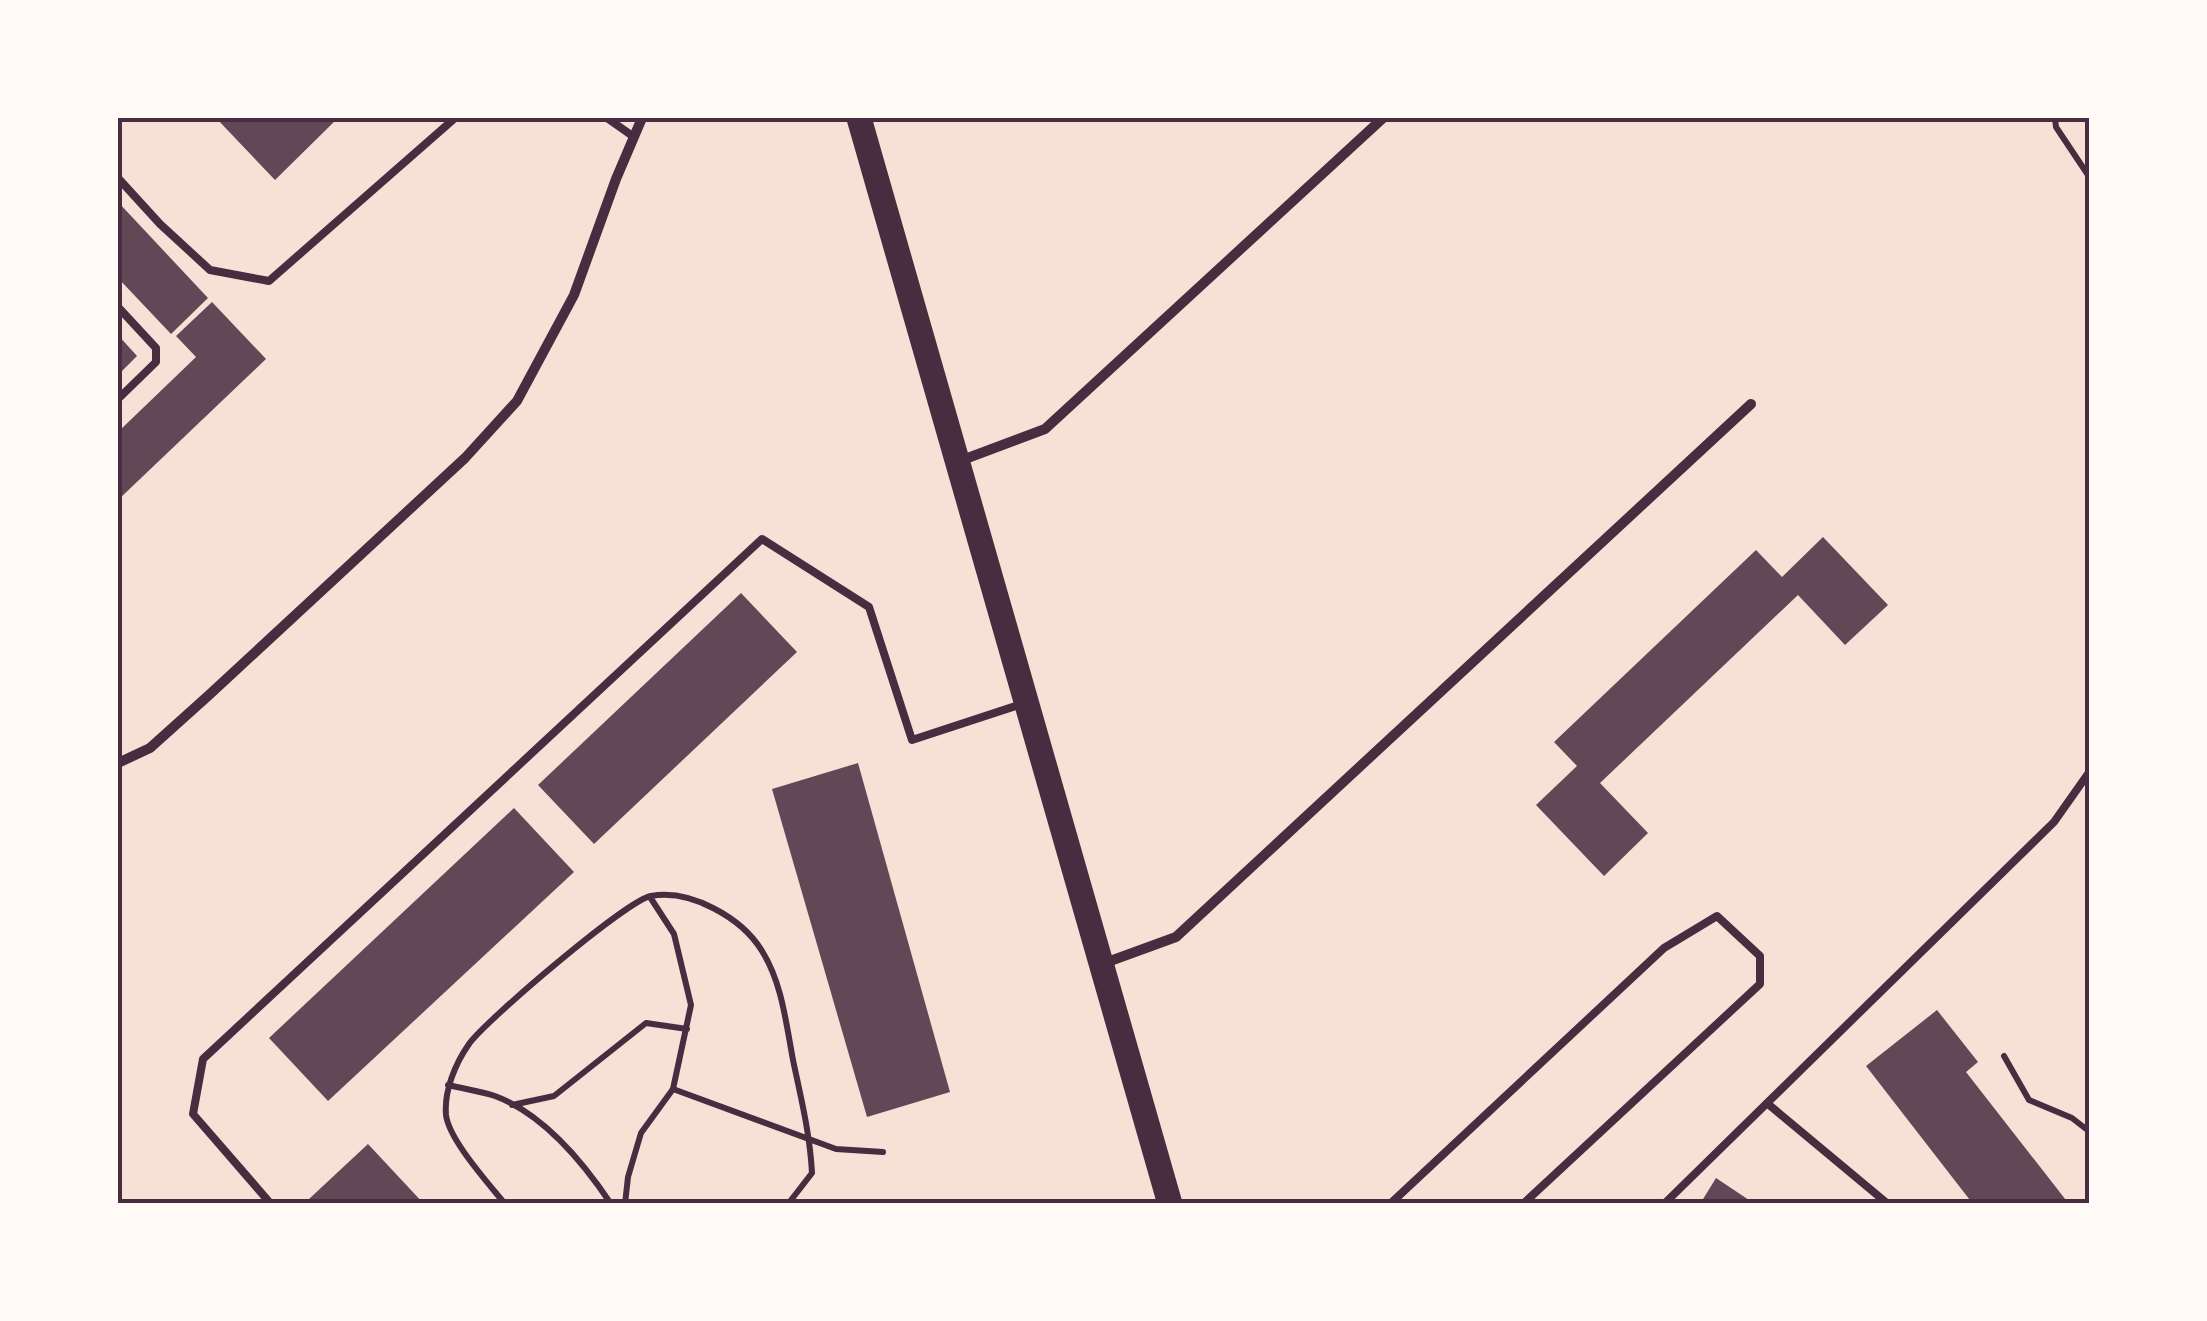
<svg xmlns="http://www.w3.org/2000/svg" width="2207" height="1321" font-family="Commissioner,sans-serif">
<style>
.building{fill:#644757}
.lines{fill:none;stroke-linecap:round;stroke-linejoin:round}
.path{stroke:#4a2c40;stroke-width:6}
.service{stroke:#4a2c40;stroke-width:8}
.minor{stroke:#4a2c40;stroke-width:10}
.primary{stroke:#4a2c40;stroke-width:25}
.neatline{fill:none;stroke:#4a2c40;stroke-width:4}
</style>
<rect width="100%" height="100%" fill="#f7e1d7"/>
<path class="building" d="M216,118H338L275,180Z
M118,202L208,298L171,334L118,278Z
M212,302L266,359L118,500V432L196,357L176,336Z
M118,335L137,356L118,375Z
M1823,537L1888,605L1845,645L1798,595L1600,783L1648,833L1604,876L1536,805L1577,766L1554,742L1756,550L1782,577Z
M741,593L797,652L594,844L538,785Z
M858,763L950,1092L867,1117L772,789Z
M514,808L574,872L328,1101L269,1038Z
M1937,1010L1978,1062L1966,1072L2069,1204H1973L1866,1066Z
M368,1144L424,1204H313L309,1199Z
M1716,1178L1755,1204H1700Z"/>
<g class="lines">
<path class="path" d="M2055,118L2056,127L2090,178
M2004,1056L2029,1100L2072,1118L2090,1132
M448,1085C464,1089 480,1091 495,1096C543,1114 583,1162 611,1204
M673,1089L836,1149L883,1152
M512,1105L554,1096L646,1023L687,1029
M505,1204C489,1184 449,1140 446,1115C444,1091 455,1064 469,1044C485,1021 627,900 651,896C691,889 742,918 762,951C782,983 786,1023 793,1060C801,1098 810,1134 812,1173L788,1204
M625,1204L628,1177L641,1133L673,1089L691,1005L674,934L650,897"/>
<path class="service" d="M607,118L634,137
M118,178L160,224L210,270L269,281L455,118
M118,307L156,348V362L118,399
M1768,1104L1888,1204
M271,1204L193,1114L203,1059L762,539L869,607L912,740L1022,704
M1390,1204L1664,948L1717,916L1760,956V984L1523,1204
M1664,1204L2054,822L2090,771"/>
<path class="minor" d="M957,462L1045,429L1383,118
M118,763L150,748L209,695L465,458L517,401L574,295L616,179L642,118
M1102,964L1176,937L1751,404"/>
<path class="primary" d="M859,118L1170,1204"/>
</g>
<rect width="2207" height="1321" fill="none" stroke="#fffaf5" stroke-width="240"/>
<rect x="120" y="120" width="1967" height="1081" class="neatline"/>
</svg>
